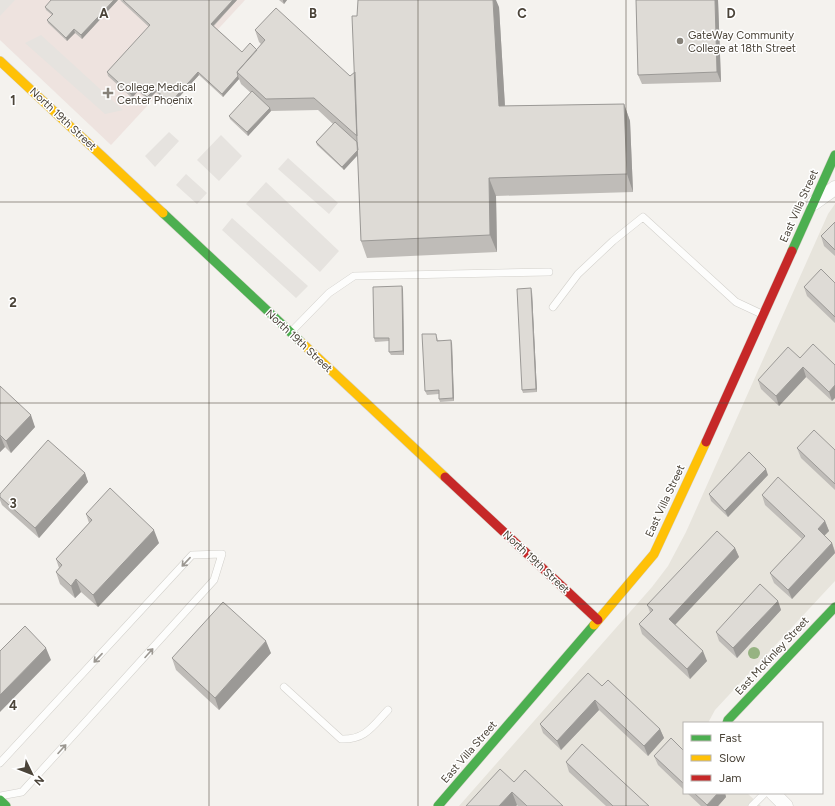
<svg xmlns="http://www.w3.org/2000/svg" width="835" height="806" font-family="Figtree,sans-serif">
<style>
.residential{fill:#e7e4dc}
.medical{fill:#eee3df}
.parking{fill:#e6e3df}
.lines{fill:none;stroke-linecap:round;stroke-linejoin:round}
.lane-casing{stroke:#d2d0cb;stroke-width:8}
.street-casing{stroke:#d2d0cb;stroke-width:15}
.fast-casing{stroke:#d3cfc5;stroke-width:10}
.slow-casing{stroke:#d3cfc5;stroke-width:10}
.jam-casing{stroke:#d3cfc5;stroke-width:10}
.lane{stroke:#fdfdfc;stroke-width:7}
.street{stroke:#fdfdfc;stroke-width:14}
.fast{stroke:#4caf50;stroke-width:9}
.slow{stroke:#ffc107;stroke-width:9}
.jam{stroke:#c62828;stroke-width:9}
.tree{fill:#96b382}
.wall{fill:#bfbcb8}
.shaded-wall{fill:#9b9996}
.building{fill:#dedbd6;stroke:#9b9996}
.oneway{stroke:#9b9791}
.grid{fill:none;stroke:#4b4439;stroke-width:1;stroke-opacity:0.55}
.poi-dot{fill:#868178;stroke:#fff;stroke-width:1.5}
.labels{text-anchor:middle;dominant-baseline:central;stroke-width:3;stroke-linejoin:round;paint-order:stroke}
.poi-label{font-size:11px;fill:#4b4439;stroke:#fff;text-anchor:start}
.street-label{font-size:11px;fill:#4b4439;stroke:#fff}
.grid-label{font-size:13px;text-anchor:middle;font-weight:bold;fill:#4b4439;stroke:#fff;stroke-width:3;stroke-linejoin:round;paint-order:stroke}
</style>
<rect width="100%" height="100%" fill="#f4f2ee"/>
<path class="residential" d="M835,204V581L715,710L708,723H684V793H747L761,806H459L652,587L668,566L686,532L828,214Z"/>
<path class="medical" d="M0,0H245L111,145L0,40Z"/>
<path class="parking" d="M0,0H15L0,16Z
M41,35L123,110L105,114L25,43Z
M169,132L179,141L155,167L145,156Z
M221,135L242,156L219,181L197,160Z
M288,158L338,203L329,214L278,169Z
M186,174L207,193L197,204L176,185Z
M266,182L339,251L320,272L246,204Z
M232,218L308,286L296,298L222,230Z"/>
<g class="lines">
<defs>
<path id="lane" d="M553,307L578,274L613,241L643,217L736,302L764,315
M291,332L329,293L354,276L549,272
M284,687L341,739C365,740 372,727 388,710
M0,763L192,555L222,554L214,580L22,792L0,796
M752,806L765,793"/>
<path id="street" d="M814,203L835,188
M773,793L786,806"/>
<path id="fast" d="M163,213L302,343
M792,251L835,155
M727,723L728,720L835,607
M0,800L6,806
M438,806L594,625"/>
<path id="slow" d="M0,61L163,213
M302,343L445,477
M594,625L654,554L706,442"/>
<path id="jam" d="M706,442L792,251
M445,477L598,620"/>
</defs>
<use href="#lane" class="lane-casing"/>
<use href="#street" class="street-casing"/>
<use href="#fast" class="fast-casing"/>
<use href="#slow" class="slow-casing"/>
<use href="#jam" class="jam-casing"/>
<use href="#lane" class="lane"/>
<use href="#street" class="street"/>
<use href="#fast" class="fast"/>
<use href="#slow" class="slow"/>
<use href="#jam" class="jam"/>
</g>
<circle class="tree" cx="754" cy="653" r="6"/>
<path class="wall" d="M118,0L82,39L75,33L67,41L48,23L47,20L52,15L46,10L45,7Z
M120,0H237L214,26L242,52L257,50L261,44L259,42L255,30L350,76L499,7L505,106L624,104L630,121L633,192L496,196L497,252L367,258L361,241L358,155L344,170L317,145L316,142L333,124L318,110L271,111L248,136L230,119L229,116L251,93L241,84L239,79L223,97L199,75L171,106L156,92L148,100L138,91L132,98L108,76L107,72L149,27Z
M279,0H287L284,4Z
M636,0H718L721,82L642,84L638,75Z
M835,222V256L824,246L821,236Z
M835,283V323L807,296L804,287Z
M402,286L403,290L404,355H391L389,352V341L375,342L374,338Z
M532,292L537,392L523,393L522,390Z
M438,337V340L452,343L454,401L440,402L439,399V394L427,395L425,391Z
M800,358L835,365L832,401L806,377L779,406L761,389L758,380Z
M0,386L35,427L11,453L5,447L0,452Z
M797,448L835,450V490L801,458Z
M85,473L88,482L39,538L2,505L0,500V494Z
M768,475L728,517L711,501L709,494Z
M762,495L825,521L829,531L824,536L832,543L835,551V553L792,599L774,583L770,573L802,539L765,505Z
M86,514L159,543L98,607L81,592L75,598L60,584L56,572L59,568L56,559L89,523Z
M735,548L739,557L675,625L707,661L690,679L642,634L639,624L650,612L647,605Z
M778,601L781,610L737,658L719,641L716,632Z
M271,653L219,710L176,670L172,658Z
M602,686L660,729L664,738L648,756L599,710L561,750L543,733L540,724Z
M684,751V790L658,765L654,756Z
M566,762L649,806H606L569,772Z
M514,782L563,806H518L517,805L516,806H466Z
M687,793H725L726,797L718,806H701Z"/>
<path class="shaded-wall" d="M114,0H118L82,39L81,35Z
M233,0H237L212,27L211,24Z
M283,0H287L284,4L283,1Z
M493,0H496L499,7L506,124L499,106Z
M715,0H718L721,82L717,72Z
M74,29L75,33L67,41L66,38Z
M198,72L199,75L171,106L170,103Z
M238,76L239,79L223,97L222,94Z
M137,88L138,91L132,98L131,94Z
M155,89L156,92L148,100L147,97Z
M624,104L630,121L633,192L627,174Z
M270,108L271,111L248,136L247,132Z
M362,146L363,149L344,170L342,167Z
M489,178L496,196L497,252L490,235Z
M402,286L403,290L404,355L403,351Z
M531,288L532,292L537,392L536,389Z
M451,340L452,343L454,401L453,398Z
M803,367L806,377L779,406L776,396Z
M835,385V398L832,401L829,392Z
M31,415L35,427L11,453L6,441Z
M0,435L5,447L0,452Z
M766,469L768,475L728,517L725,511Z
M85,473L88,482L39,538L35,528Z
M825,521L829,531L821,539L818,529Z
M154,530L159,543L98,607L93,595Z
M832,543L835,553L792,599L788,590Z
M735,548L739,557L672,628L669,619Z
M76,579L81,592L75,598L71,586Z
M778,601L781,610L737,658L733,648Z
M266,641L271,653L219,710L215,698Z
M46,648L51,660L0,712V695Z
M703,651L707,661L690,679L687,669Z
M595,700L599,710L561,750L557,741Z
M660,729L664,738L648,756L644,746Z
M512,792L517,805L516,806H499Z
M718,793H725L726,797L718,806H707V805Z"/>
<path class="building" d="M51,0H114L81,35L74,29L66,38L47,20L53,14L45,7Z
M123,0H233L211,24L242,52L250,43L257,50L237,72L238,76L222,94L198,72L170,103L155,89L147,97L137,88L131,94L107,72L150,25Z
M358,0H493L499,106L624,104L627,174L489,178L490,235L361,241L352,16H357Z
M636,0H715L717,72L638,75Z
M276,8L350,76L355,72L357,136L314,98L266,99L237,72L265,40L255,30Z
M252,91L270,108L247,132L229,116Z
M335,122L357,142L358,150L342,167L316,142Z
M835,222V250L821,236Z
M821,269L835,283V317L804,287Z
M402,286L403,351L389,352V338H374L373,287Z
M531,288L536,389L522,390L517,289Z
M422,334H436L437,341L451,340L453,398L439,399V390L425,391Z
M813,344L835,365V385L829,392L803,367L776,396L758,380L788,347L800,358Z
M0,386L31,415L6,441L0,435Z
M814,430L835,450V484L797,448Z
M48,440L85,473L35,528L0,497V494Z
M749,452L766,469L725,511L709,494Z
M778,477L825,521L818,529L832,543L788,590L770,573L805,536L762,495Z
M110,488L154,530L93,595L76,579L71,586L56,572L62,565L56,559L92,520L86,514Z
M717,531L735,548L669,619L703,651L687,669L639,624L653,610L647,605Z
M760,584L778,601L733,648L716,632Z
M223,602L266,641L215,698L172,658Z
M25,626L46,648L0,695V651Z
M588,673L602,686L608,680L660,729L644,746L595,700L557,741L540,724Z
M671,738L684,751V784L654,756Z
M582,744L649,806H613L566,762Z
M500,769L514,782L525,770L563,806H527L512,792L499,806H466Z
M694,793H718L707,805Z"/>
<defs><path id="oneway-shaft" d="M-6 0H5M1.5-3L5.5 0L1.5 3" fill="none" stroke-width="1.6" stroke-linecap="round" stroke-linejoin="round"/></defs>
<g class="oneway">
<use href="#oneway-shaft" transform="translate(186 562) rotate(133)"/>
<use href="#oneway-shaft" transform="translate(149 653) rotate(-48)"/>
<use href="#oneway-shaft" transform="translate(98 658) rotate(133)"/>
<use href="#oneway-shaft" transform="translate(62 749) rotate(-48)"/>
</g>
<path class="grid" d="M209,0V806M418,0V806M626,0V806M0,202H835M0,403H835M0,604H835"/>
<g class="poi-dot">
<circle cx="680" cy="41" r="4"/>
<path d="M106 87h4v4h4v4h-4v4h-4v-4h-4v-4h4z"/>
</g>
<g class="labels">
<g class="poi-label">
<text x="688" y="35">GateWay Community<tspan x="688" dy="13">College at 18th Street</tspan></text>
<text x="117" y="87">College Medical<tspan x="117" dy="13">Center Phoenix</tspan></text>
</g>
<g class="street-label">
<text transform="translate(63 119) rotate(43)">North 19th Street</text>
<text transform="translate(799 206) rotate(-66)">East Villa Street</text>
<text transform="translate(299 341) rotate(43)">North 19th Street</text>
<text transform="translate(665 501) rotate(-65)">East Villa Street</text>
<text transform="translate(536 562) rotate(43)">North 19th Street</text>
<text transform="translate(772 656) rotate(-47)">East McKinley Street</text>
<text transform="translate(469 752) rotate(-49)">East Villa Street</text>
</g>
</g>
<g class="grid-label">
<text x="104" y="18">A</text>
<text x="313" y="18">B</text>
<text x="522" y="18">C</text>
<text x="731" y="18">D</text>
<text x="13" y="105">1</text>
<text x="13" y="307">2</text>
<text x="13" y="508">3</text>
<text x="13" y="710">4</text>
</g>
<rect x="683" y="722" width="140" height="72" fill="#ffffff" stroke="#b7b4b0"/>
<rect x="691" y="735" width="20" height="6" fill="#4caf50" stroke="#b7b4b0"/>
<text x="719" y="742" font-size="12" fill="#4b4439">Fast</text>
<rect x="691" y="755" width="20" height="6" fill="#ffc107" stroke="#b7b4b0"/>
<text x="719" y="762" font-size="12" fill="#4b4439">Slow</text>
<rect x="691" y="775" width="20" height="6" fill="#c62828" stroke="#b7b4b0"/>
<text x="719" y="782" font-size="12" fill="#4b4439">Jam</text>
<g transform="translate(32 774) rotate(133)" stroke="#ffffff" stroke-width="3" paint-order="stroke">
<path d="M0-3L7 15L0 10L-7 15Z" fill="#4b4439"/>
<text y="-6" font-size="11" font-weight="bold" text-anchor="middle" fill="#4b4439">N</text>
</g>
</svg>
